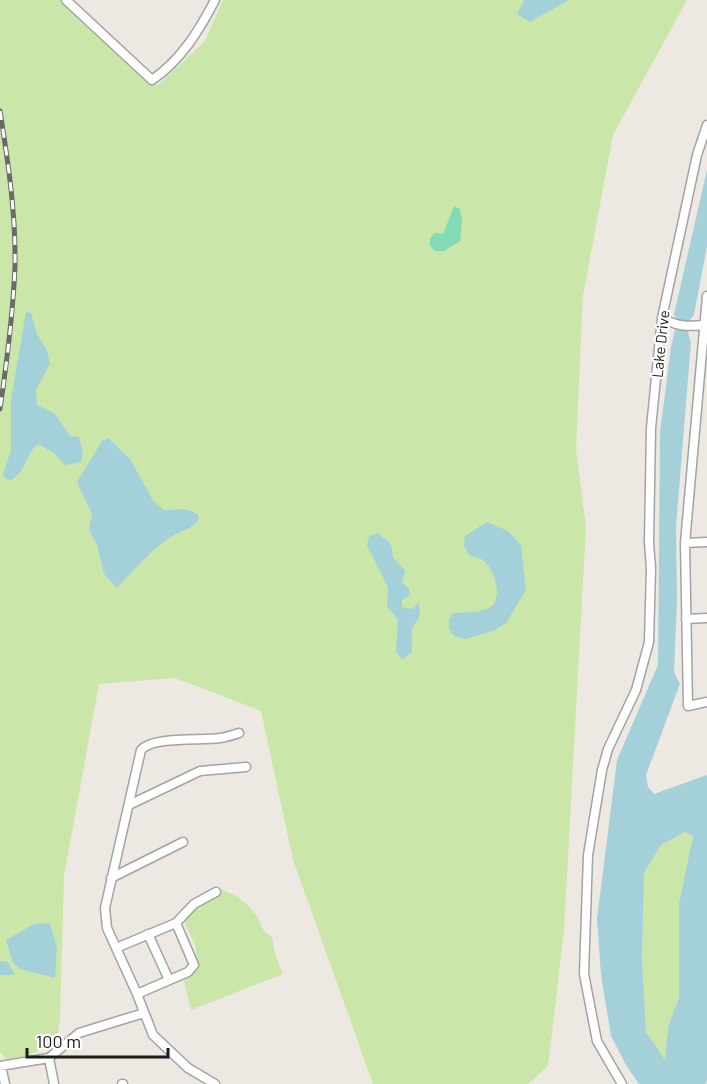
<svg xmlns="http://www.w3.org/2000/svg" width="707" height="1084" font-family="Barlow,sans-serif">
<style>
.grass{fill:#cae7a9}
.pitch{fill:#82dbb4}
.water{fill:#a4d0da;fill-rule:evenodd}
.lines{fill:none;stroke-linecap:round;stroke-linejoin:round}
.minor-casing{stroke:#a3a3a3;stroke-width:11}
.minor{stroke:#fff;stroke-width:8}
.rail-casing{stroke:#6a6a6a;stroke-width:5}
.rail{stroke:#fff;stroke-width:3;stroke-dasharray:9;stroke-linecap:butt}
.labels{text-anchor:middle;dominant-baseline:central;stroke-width:4.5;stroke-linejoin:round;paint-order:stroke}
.street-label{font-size:15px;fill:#1c1c1c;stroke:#fff}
</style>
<rect width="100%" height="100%" fill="#ede9e2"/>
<path class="grass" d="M0,0H68L158,85L205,41L223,0H687L613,135L583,296L576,449L586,527L564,931L548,1066L528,1084H373L293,860L261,711L175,678L99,684L64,876L60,1020L56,1043L9,1063L0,1052Z
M685,832L693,836L679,903V998L668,1027L665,1061L646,1032L642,959L644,873L661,845Z
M222,890C237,895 247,902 256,915C264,927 258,927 272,937L275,953L283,974L191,1010L184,981L196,965V947L183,919L197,903Z"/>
<path class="pitch" d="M454,206L460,209L462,220L460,241L444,251H435L430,246V238L435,233L443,234Z"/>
<path class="water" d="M524,0H569L530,22L517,14Z
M707,170V246L694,315C686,324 687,332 691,342L676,527L677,600L674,672L680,684L646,775L648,787L654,794L707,775V1080L706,1084H639L626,1065L611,1036L601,975L597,919L617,760L658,665L660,432L671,347L677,321L674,314ZM685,832L693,836L679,903V998L668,1027L665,1060L646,1032L642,959L644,873L661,845Z
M26,312L31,313L37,334L47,350L50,364L36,390L37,405L55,414L70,436L79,437L83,454L81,462L65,465L54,453L38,444C24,456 27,471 11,480L6,479L3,474L11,450V400Z
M108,438L130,459L154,502L164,510L185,509L198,514L199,519C193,530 178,531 168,539C149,552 133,571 117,588L104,574L97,545L89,530L92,514L77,482L102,441Z
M487,522L508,531L521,545L526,590L507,622L495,630L466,639L454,636L449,629V619L453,613C463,612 478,613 487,609C505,602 495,569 483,560C480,558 473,557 469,555L464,546L465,536Z
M378,533L391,544L393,557L405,570L402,583L409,588L410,595L402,600V607L412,609L419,603L420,615L412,629V652L402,660L396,651L398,619L387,607L388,587L367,545L369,536Z
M50,923L57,948L55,978L20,969L13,963L6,940L34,924Z
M0,961L8,962L15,975H0Z"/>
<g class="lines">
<defs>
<path id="minor" d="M66,0L152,80C181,60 199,31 215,0
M707,296L685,543L688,706L707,702
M662,318C677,326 686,327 704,325
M685,543L707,542
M686,619L707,618
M129,805L200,771L246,767
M111,878L183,842
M148,934L169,980
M116,948L176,923L194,904L216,892
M137,994L188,972L194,965L176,923
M49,1058L54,1084
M0,1066L49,1058L79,1033L144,1013
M1,1066L5,1084
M122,1084H123
M215,1084L188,1068L153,1035L137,994L107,928L105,908L141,750C153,736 201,741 220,738C227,737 233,735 239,733
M622,1084L597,1041L584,974L588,855L602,770L608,749L636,690L649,642L651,568L649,543L651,428L662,318L697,155L707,125"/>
</defs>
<use href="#minor" class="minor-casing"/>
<use href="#minor" class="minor"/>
<defs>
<path id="rail" d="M0,111C8,162 16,214 15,266C13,314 7,361 0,409"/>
</defs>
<use href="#rail" class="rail-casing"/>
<use href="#rail" class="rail"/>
</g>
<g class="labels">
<g class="street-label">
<text transform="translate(660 344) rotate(-84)">Lake Drive</text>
</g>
</g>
<path d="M27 1048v9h141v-9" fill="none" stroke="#1c1c1c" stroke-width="3"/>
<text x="36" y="1048" font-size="18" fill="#1c1c1c" stroke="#ffffff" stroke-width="4.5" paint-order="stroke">100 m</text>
</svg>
